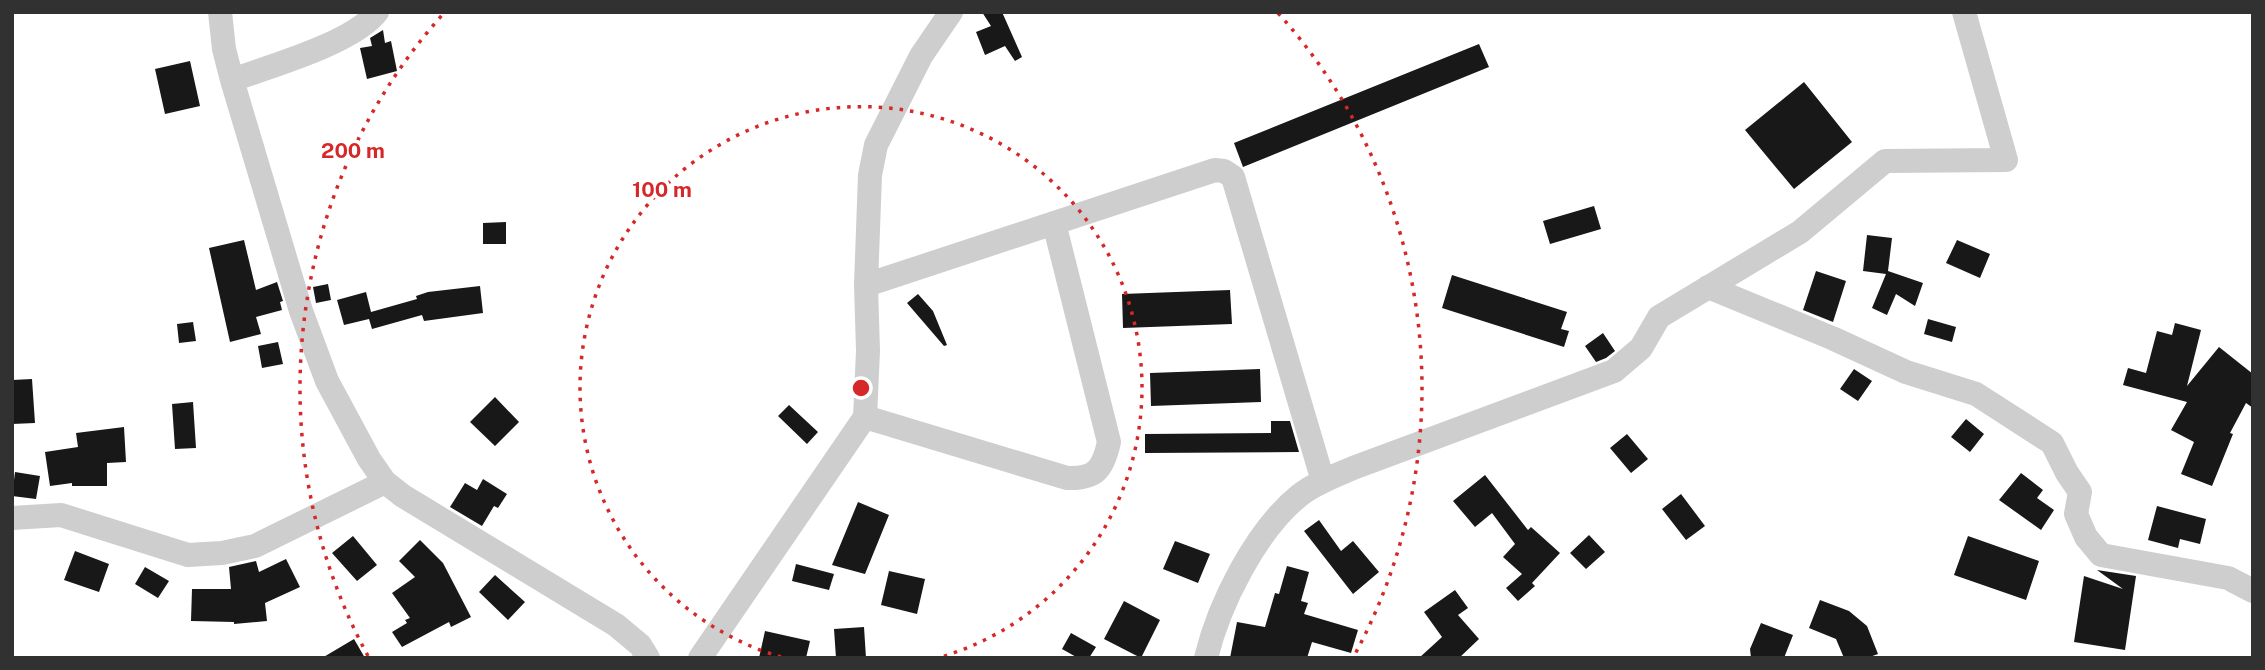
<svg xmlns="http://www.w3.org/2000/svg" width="2265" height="670" font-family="'Public Sans',sans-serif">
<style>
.building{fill:#181818}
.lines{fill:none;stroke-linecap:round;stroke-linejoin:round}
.minor{stroke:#cecece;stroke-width:24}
.ring{fill:none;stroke:#d62828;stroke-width:3.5;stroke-dasharray:3.5 7}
.centre{fill:#d62828;stroke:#fff;stroke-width:3.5}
.ring-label{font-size:21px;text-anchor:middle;font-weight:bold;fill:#d62828;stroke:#fff;stroke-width:7;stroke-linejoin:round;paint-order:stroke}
</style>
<rect width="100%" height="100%" fill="#fff"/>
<path class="building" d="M982,12H1002L1022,57L1015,61L1005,46L985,55L976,32L991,26Z
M383,30L385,43L391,41L397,71L367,79L360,48L372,46L370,38Z
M1479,44L1489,67L1243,167L1234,143Z
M190,61L200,106L165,114L155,69Z
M1804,82L1852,142L1794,189L1745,130Z
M1594,206L1601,229L1550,244L1543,221Z
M506,222V244H483V223Z
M1867,235L1892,238L1888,271L1923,283L1915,306L1896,294L1887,315L1872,308L1886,274L1863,271Z
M244,240L256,290L277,282L283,301L280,302L282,310L256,317L261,334L230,342L209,248Z
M1957,240L1990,254L1980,278L1946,263Z
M1816,271L1846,281L1833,322L1803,310Z
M1452,275L1567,312L1561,329L1569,331L1564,347L1442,308Z
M328,284L331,300L316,303L313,287Z
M480,286L483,313L424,321L422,315L372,329L369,319L344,325L337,300L366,292L371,312L417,299L416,296L428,292Z
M1230,290L1232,324L1123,328L1122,294Z
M918,294L933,311L947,345L944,346L907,303Z
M1928,319L1956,327L1952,342L1924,334Z
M193,322L196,341L179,343L177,324Z
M2175,323L2201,330L2187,386L2219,347L2253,374V408L2246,403L2230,433L2233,434L2212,486L2181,474L2194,442L2171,430L2187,402L2123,385L2128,368L2146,373L2157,331L2172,335Z
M1603,333L1615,351L1606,358L1596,362L1585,346Z
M278,342L283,364L262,368L258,346Z
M1260,369L1261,402L1151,406L1150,373Z
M1854,369L1872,381L1858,401L1840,389Z
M32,379L35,423L12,424V380Z
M495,397L519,422L495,446L470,422Z
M193,402L196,448L175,449L172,404Z
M789,405L818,432L807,444L778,416Z
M1966,419L1984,434L1970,452L1951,437Z
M1271,421H1290L1299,452L1145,453V434L1271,433Z
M124,427L126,462L107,463V486H72V483L50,486L45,452L78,447L76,433Z
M1627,434L1648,459L1631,473L1610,448Z
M15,472L40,476L36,499L12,496Z
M2021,473L2043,490L2037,498L2054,510L2041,530L1999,500Z
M1485,475L1528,530L1531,527L1560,553L1532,583L1535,586L1518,601L1506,588L1522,574L1503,557L1515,544L1492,513L1475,527L1453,501Z
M483,479L507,494L498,508L494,506L482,526L450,507L465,483L477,490Z
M1681,494L1705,526L1686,540L1662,509Z
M858,502L889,515L865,574L832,565Z
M2157,506L2206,519L2200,544L2180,539L2178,548L2148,540Z
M1319,520L1341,551L1353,541L1379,572L1353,594L1304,531Z
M1589,535L1605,552L1586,569L1570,553Z
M353,536L377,565L357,581L332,553Z
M1968,536L2039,561L2026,600L1954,575Z
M420,540L443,563L471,617L451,627L449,622L402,647L392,632L407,623L405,620L410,618L392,593L415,577L399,561Z
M1175,541L1210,554L1198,583L1163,569Z
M75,551L109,564L99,592L64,580Z
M286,559L300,587L265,603L267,621L234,624V622L191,621L192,589H231L229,567L256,561L259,572Z
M796,564L834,574L829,590L792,581Z
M1287,566L1309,572L1301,601L1308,603L1304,614L1358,630L1351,653L1312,642L1307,658H1230L1237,622L1265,627L1275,593L1279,594Z
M145,567L169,581L158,598L135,584Z
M2097,570L2136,576L2125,650L2074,642L2084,576L2123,589Z
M889,571L925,579L917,614L881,605Z
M495,575L525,602L508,620L479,592Z
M1455,590L1468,608L1458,615L1479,639L1459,658H1419L1442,637L1424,612Z
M1820,600L1849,611L1867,626L1878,654L1867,658H1844L1836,639L1809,628Z
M1124,601L1160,620L1141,658L1104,639Z
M1761,623L1793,635L1784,658H1751L1750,649Z
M864,627L866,658H836L834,629Z
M765,631L810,641L806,658H759Z
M1071,633L1096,647L1089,658H1078L1062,649Z
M354,639L365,658H322Z"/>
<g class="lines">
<path class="minor" d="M220,12L224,49L232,80L301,311L327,381L369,459L385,482L403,496L616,625L640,645L648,658
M232,80C271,66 353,43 377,12
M866,285L1215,170L1224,171L1233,177L1323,481
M1708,287L1832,338L1906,372L1976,394L2052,443L2067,473L2080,492L2076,514L2086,537L2101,555L2228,578L2253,591
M865,417L1067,478C1096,479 1103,469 1109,442L1054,223
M12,518L61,515L188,555L222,553L255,546L385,482
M700,658L865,417L868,351L866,285L870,175L876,145L921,56L951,12
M1206,658C1219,604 1256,530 1300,495C1315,483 1335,476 1353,468L1614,371L1641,348L1659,317L1800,232L1885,161L2006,160L1964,12"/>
</g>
<g class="ring">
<path d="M781 657A281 281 0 1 1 941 657"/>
<path d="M368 656A561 561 0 0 1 444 13M1278 13A561 561 0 0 1 1354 656"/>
</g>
<circle cx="861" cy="388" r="10" class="centre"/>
<g class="ring-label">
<text x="353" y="158">200 m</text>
<text x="662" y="197">100 m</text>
</g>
<rect width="2265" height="670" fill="none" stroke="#313131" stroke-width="28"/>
</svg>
